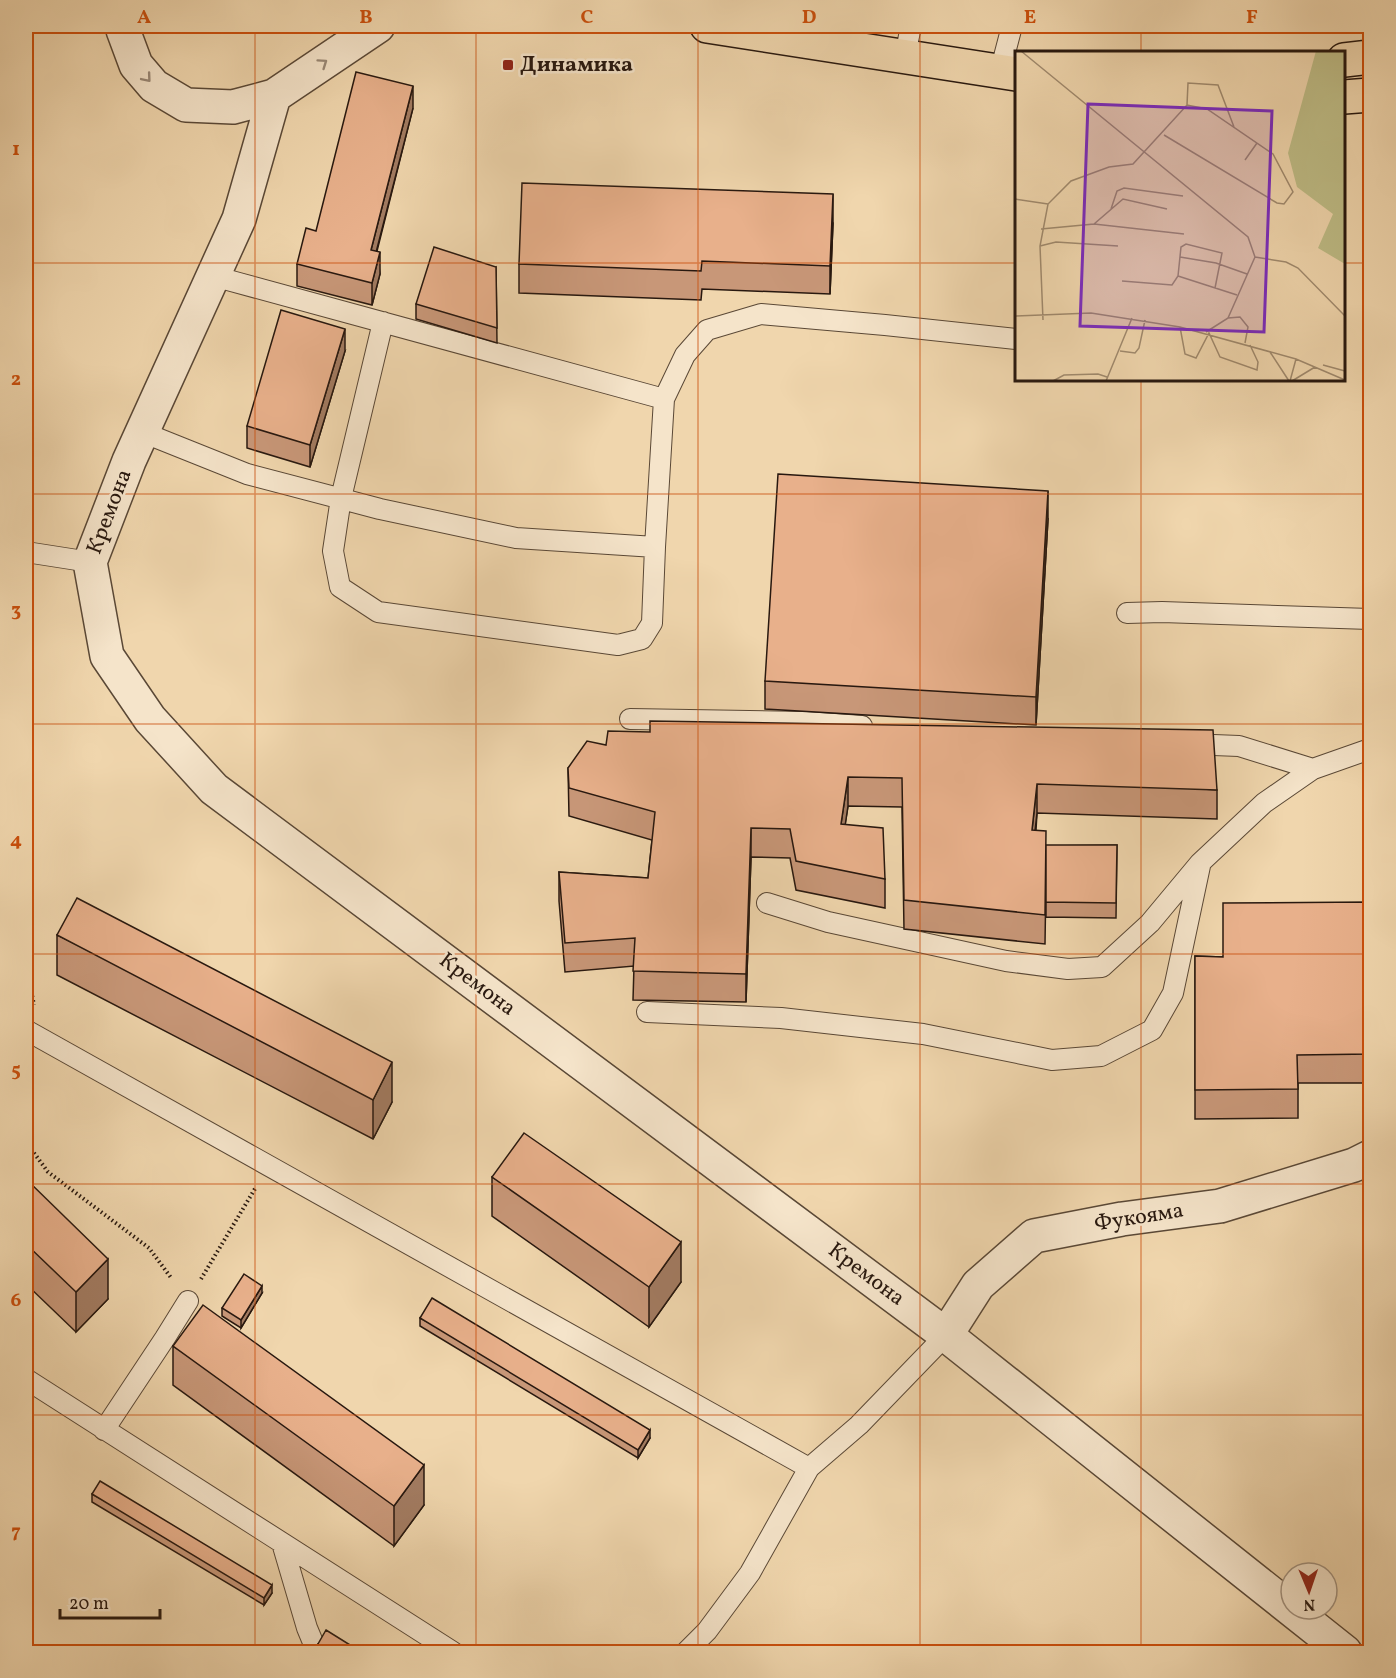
<svg xmlns="http://www.w3.org/2000/svg" width="1396" height="1678" font-family="Vollkorn,serif">
<style>
.lines{fill:none;stroke-linecap:round;stroke-linejoin:round}
.service-casing{stroke:#5a4836;stroke-width:22}
.minor-casing{stroke:#5a4836;stroke-width:36}
.primary-casing{stroke:#28180f;stroke-width:36}
.path{stroke:#28180f;stroke-width:4;stroke-dasharray:1.5 3;stroke-linecap:butt}
.service{stroke:#f5e4ca;stroke-width:20}
.minor{stroke:#f5e4ca;stroke-width:33}
.primary{stroke:#f0d6ad;stroke-width:33}
.wall{fill:#c89778;stroke:#28180f;stroke-width:1.5}
.shaded-wall{fill:#a27b61;stroke:#28180f;stroke-width:1.5}
.building{fill:#e8b08b;stroke:#28180f;stroke-width:1.5}
.oneway{stroke:#998876}
.grid{fill:none;stroke:#cb4f0c;stroke-width:1.5;stroke-opacity:0.55}
.poi-dot{fill:#8f2418;stroke:#f5e4ca;stroke-width:2}
.labels{text-anchor:middle;dominant-baseline:central;stroke-width:5;stroke-linejoin:round;paint-order:stroke}
.poi-label{font-size:22px;font-weight:bold;fill:#28180f;stroke:#f5e4ca;text-anchor:start}
.street-label{font-size:22px;fill:#28180f;stroke:#f5e4ca}
.inset-road{fill:none;stroke:#a08a6e;stroke-width:1.5}
.view{fill:#7b2cbf;fill-opacity:0.15;stroke:#7b2cbf;stroke-width:3}
.inset-edge{fill:none;stroke:#28180f;stroke-width:3}
.neatline{fill:none;stroke:#cb4f0c;stroke-width:2}
.grid-label{font-size:20px;text-anchor:middle;font-weight:bold;fill:#cb4f0c}
</style>
<rect width="100%" height="100%" fill="#f0d6ad"/>
<filter id="stains"><feTurbulence type="fractalNoise" baseFrequency=".00333" numOctaves="4"/><feColorMatrix values="0 0 0 0 .2 0 0 0 0 .09 0 0 0 0 .02 0 0 0 .5 -.17"/></filter>
<radialGradient id="worn" r=".72"><stop offset=".6" stop-color="#630" stop-opacity="0"/><stop offset="1" stop-color="#630" stop-opacity=".3"/></radialGradient>
<g class="lines">
<defs>
<path id="service" d="M905,56L911,26
M1000,72L1012,26
M213,276L664,399
M383,322L341,498L333,551L340,587L378,612L618,645L642,639L652,623L655,547L664,399L685,355L707,330L761,314L885,325L1016,339
M142,432L247,474L380,509L516,538L655,547
M26,552L90,562
M1127,613L1162,612L1370,619
M630,719L806,722L862,726
M1188,744L1239,746L1313,769
M767,903L828,922L1006,961L1068,969L1102,967L1150,923L1200,863L1264,803L1313,769L1370,749
M647,1012L781,1018L923,1034L1052,1060L1101,1056L1152,1030L1173,993L1200,866
M26,1030L809,1468
M26,1379L453,1652
M104,1430L165,1338L188,1301
M282,1543L307,1628L317,1652
M686,1652L707,1631L750,1573L809,1468L859,1425L946,1335"/>
<path id="minor" d="M123,26V30L136,65L154,86L186,105L233,107L274,96L378,26
M274,96L239,219L129,461L90,562L107,656L150,719L214,789L946,1335L1345,1652
M946,1335L978,1285L1034,1236L1122,1219L1220,1206L1354,1165L1370,1157"/>
<path id="primary" d="M707,26L1016,74
M1344,60L1370,57
M1344,97L1370,95"/>
</defs>
<use href="#service" class="service-casing"/>
<use href="#minor" class="minor-casing"/>
<use href="#primary" class="primary-casing"/>
<path class="path" d="M26,965L34,1005
M26,1142L48,1172L149,1248L172,1279
M201,1279L256,1187"/>
<use href="#service" class="service"/>
<use href="#minor" class="minor"/>
<use href="#primary" class="primary"/>
</g>
<path class="wall" d="M413,108L377,251L380,274L372,305L297,286V264L316,231Z
M833,223L830,294L702,289L701,300L519,293V264Z
M496,267L497,343L416,319V304Z
M345,351L310,467L247,448V426Z
M1048,519L1036,725L765,709V681Z
M606,745L1217,790V819L1037,813L1036,830L1046,846L1117,845L1116,918L1046,917V877L1045,944L904,929L902,807L848,806L845,825L885,879V908L796,890L790,858L751,857L746,1002L633,1000L634,966L565,972L559,901V872L648,878L652,840L569,816L568,768Z
M1371,902V1083H1298V1118L1195,1119V956L1223,957Z
M57,935L392,1102L373,1139L57,975Z
M492,1177L681,1282L649,1327L492,1216Z
M26,1179L108,1299L76,1332L26,1284Z
M262,1293L241,1328L222,1316V1308Z
M420,1318L650,1438L638,1458L420,1326Z
M173,1346L424,1505L394,1546L173,1385Z
M92,1494L272,1593L264,1605L92,1502Z
M318,1644L363,1653H320L318,1651Z"/>
<path class="shaded-wall" d="M413,86V108L371,272V250Z
M833,194V223L830,294V266Z
M380,252V274L372,305V283Z
M345,329V351L310,467V445Z
M1048,491V519L1036,725V697Z
M848,777V806L841,853V824Z
M1037,784V813L1032,858V830Z
M751,828V857L746,1002V974Z
M392,1062V1102L373,1139V1100Z
M681,1242V1282L649,1327V1287Z
M108,1259V1299L76,1332V1292Z
M262,1286V1293L241,1328V1320Z
M650,1430V1438L638,1458V1450Z
M424,1465V1505L394,1546V1506Z
M272,1585V1593L264,1605V1598Z"/>
<path class="building" d="M356,72L413,86L371,250L380,252L372,283L297,264L306,228L316,231Z
M522,183L833,194L830,266L702,261L701,271L519,264Z
M434,247L496,267L497,328L416,304Z
M281,310L345,329L310,445L247,426Z
M778,474L1048,491L1036,697L765,681Z
M650,721L1213,730L1217,790L1037,784L1032,830L1046,831L1045,915L904,900L902,778L848,777L841,824L883,828L885,879L796,861L790,829L751,828L746,974L633,971L635,938L565,943L559,872L648,878L655,812L569,788L568,768L587,741L606,745L608,731L650,732Z
M1046,845H1117L1116,903L1046,902Z
M77,898L392,1062L373,1100L57,935Z
M1371,902V1054L1297,1055L1298,1089L1195,1090V956L1223,957V903Z
M524,1133L681,1242L649,1287L492,1177Z
M26,1179L108,1259L76,1292L26,1244Z
M244,1274L262,1286L241,1320L222,1308Z
M432,1298L650,1430L638,1450L420,1318Z
M203,1305L424,1465L394,1506L173,1346Z
M100,1481L272,1585L264,1598L92,1494Z
M326,1630L363,1653H333L318,1644Z"/>
<defs><path id="oneway-chevron" d="M-2-3.5L2.5 0L-2 3.5" fill="none" stroke-width="1.6" stroke-linecap="round" stroke-linejoin="round" transform="scale(1.5)"/></defs>
<g class="oneway">
<use href="#oneway-chevron" transform="translate(323 63) rotate(-35)"/>
<use href="#oneway-chevron" transform="translate(147 78) rotate(50)"/>
</g>
<path class="grid" d="M255,26V1652M476,26V1652M698,26V1652M920,26V1652M1141,26V52M26,263H1016M1344,263H1370M1141,380V1652M26,494H1370M26,724H1370M26,954H1370M26,1184H1370M26,1415H1370"/>
<rect class="poi-dot" x="502" y="59" width="12" height="12" rx="3"/>
<g class="labels">
<g class="poi-label">
<text x="520" y="65">Динамика</text>
</g>
<g class="street-label">
<text transform="translate(110 512) rotate(-69)">Кремона</text>
<text transform="translate(477 985) rotate(37)">Кремона</text>
<text transform="translate(1139 1218) rotate(-9)">Фукояма</text>
<text transform="translate(866 1275) rotate(37)">Кремона</text>
</g>
</g>
<g transform="translate(1015 51)">
<rect width="330" height="330" fill="#f0d6ad"/>
<path d="M301,0H330V213L303,197L318,163L282,136L273,102Z" fill="#bebc86"/>
<path class="inset-road" d="M6,0L233,186L240,206L213,267M172,54L173,32L203,34L219,76M230,109L242,92M0,148L33,153M96,158L102,140L109,137L168,145M79,173L169,183M26,178L79,173L108,148L152,158M25,195L41,191L103,195M165,206L201,212L232,223M240,206L271,211L283,217L330,265M163,225L222,244M107,230L157,234L163,225L166,196L171,193L207,202L200,237M0,265L76,262L165,276L281,308L330,329M28,269L25,195L33,153L56,130L94,116L118,113L172,54L192,58L258,103L278,141L269,153L262,152L149,84M165,276L170,303L181,307L194,282L205,306L242,319L243,311L235,294M191,281L213,267L225,266L233,276L230,292M105,300L120,302L124,297L130,269M255,301L274,330M308,314L330,320M38,330L49,324L83,323L92,326M91,330L117,267M275,330L281,308M277,330L300,316"/>
<path class="view" d="M73,53L257,60L249,281L65,275Z"/>
<rect width="330" height="330" class="inset-edge"/>
</g>
<rect width="1396" height="1678" fill="none" stroke="#f0d6ad" stroke-width="66"/>
<g transform="translate(1309 1591) rotate(178)"><circle r="28" fill="#f5e4ca" stroke="#a3927f" stroke-width="1.5"/>
<path d="M0-4.5L10 22L0 15L-10 22Z" fill="#8f2418"/>
<text y="-9" font-size="16" font-weight="bold" text-anchor="middle" fill="#28180f">N</text>
</g>
<path d="M60 1609v9h100v-9" fill="none" stroke="#28180f" stroke-width="3"/>
<text x="69" y="1609" font-size="18" fill="#28180f" stroke="#f5e4ca" stroke-width="4.5" paint-order="stroke">20 m</text>
<rect x="33" y="33" width="1330" height="1612" class="neatline"/>
<g class="grid-label">
<text x="144" y="23">A</text>
<text x="366" y="23">B</text>
<text x="587" y="23">C</text>
<text x="809" y="23">D</text>
<text x="1030" y="23">E</text>
<text x="1252" y="23">F</text>
<text x="16" y="155">1</text>
<text x="16" y="385">2</text>
<text x="16" y="616">3</text>
<text x="16" y="846">4</text>
<text x="16" y="1076">5</text>
<text x="16" y="1306">6</text>
<text x="16" y="1537">7</text>
</g>
<rect width="100%" height="100%" filter="url(#stains)"/>
<rect width="100%" height="100%" fill="url(#worn)"/>
</svg>
